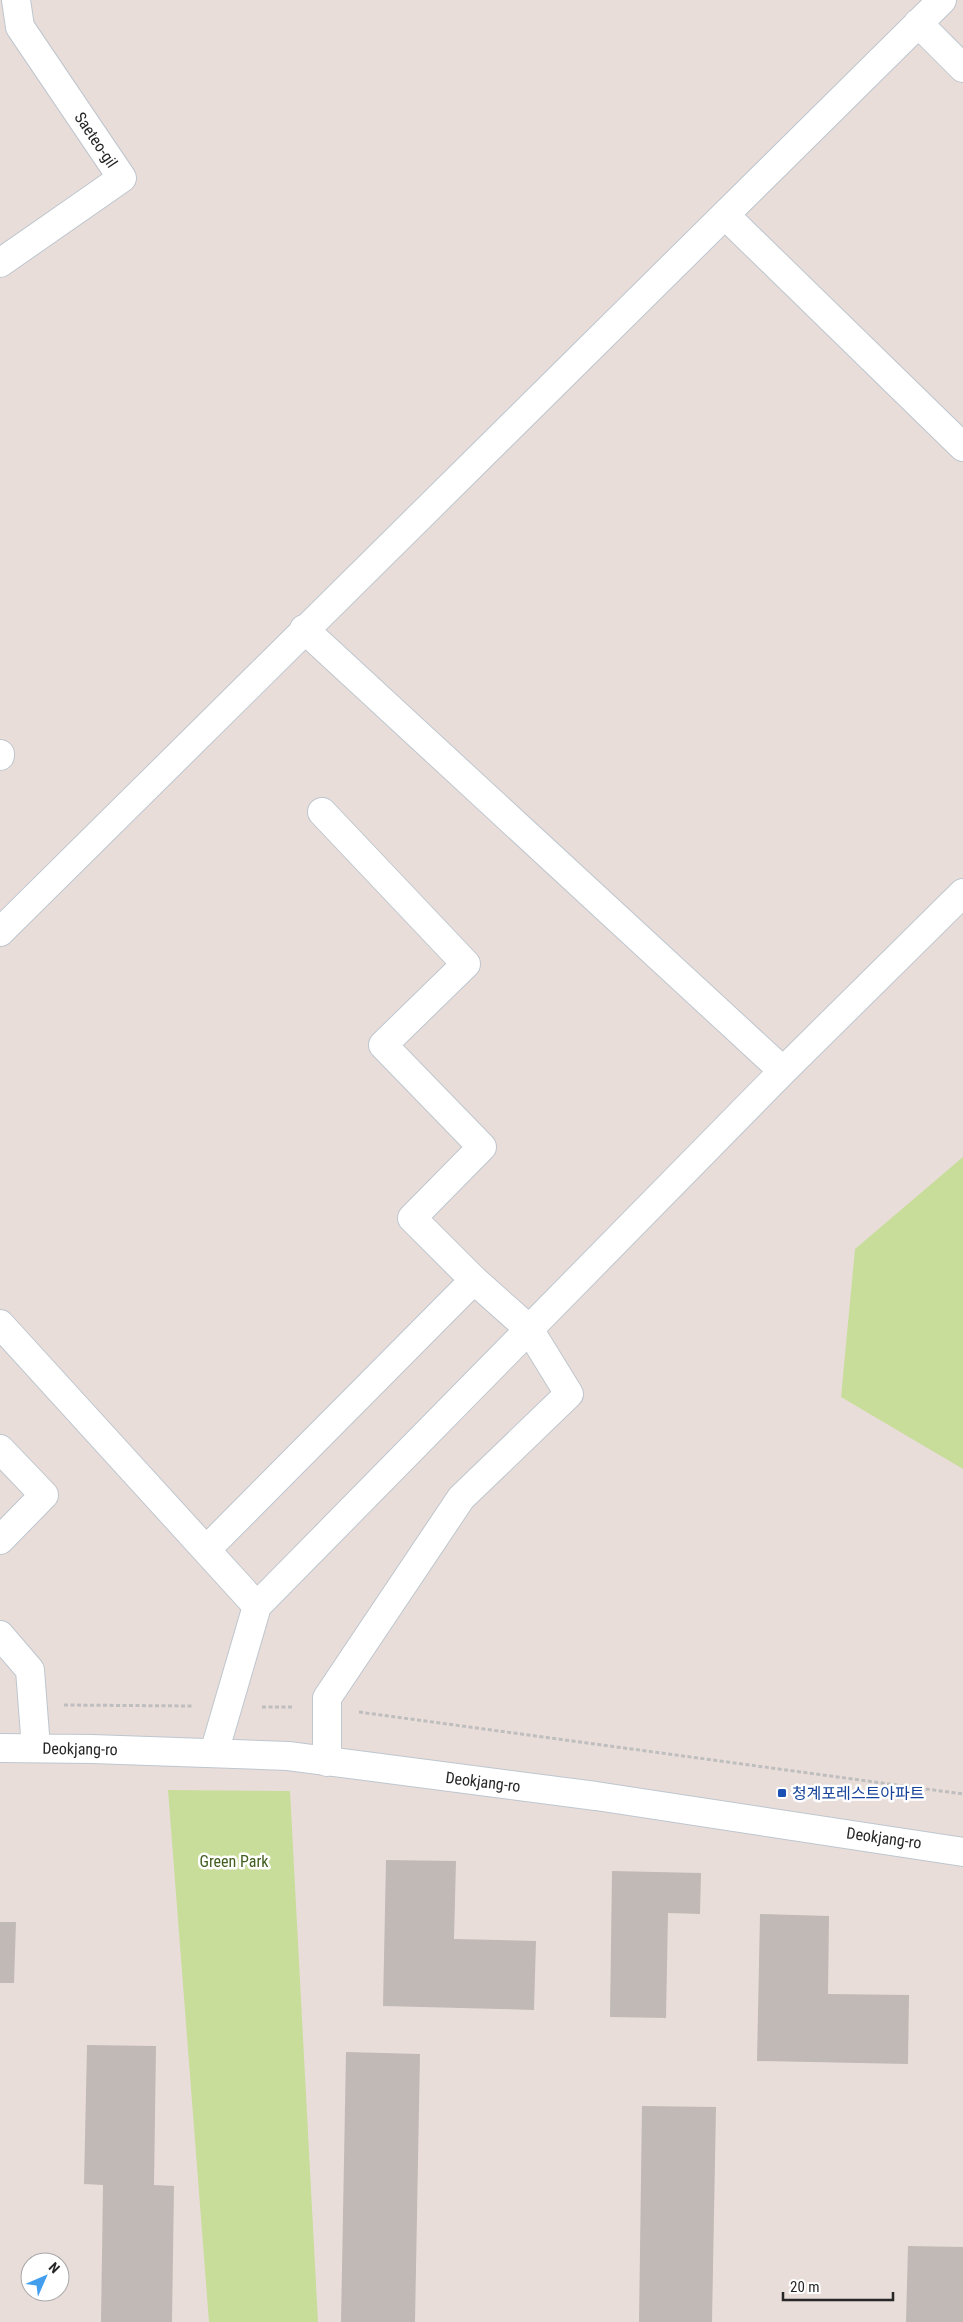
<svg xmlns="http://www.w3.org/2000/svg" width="963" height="2322" font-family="'Roboto Condensed','Noto Sans KR',sans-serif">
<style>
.green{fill:#c8dd99}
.building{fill:#c1b9b5}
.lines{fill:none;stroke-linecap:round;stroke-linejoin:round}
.minor-casing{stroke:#bec6ce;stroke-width:30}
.path{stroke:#bebebe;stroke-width:3;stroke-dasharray:4 2.5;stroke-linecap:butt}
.minor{stroke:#fff;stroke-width:28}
.transit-dot{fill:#1a4fb4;stroke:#fff;stroke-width:2}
.labels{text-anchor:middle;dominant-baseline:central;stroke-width:5;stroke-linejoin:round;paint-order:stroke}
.street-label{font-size:16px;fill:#272727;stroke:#fff}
.transit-label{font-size:16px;fill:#164399;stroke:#fff;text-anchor:start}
.park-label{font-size:16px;fill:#425e1e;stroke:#fff}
</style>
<rect width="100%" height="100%" fill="#e9ddda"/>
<path class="green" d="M963,1157V1469L841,1397L855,1249Z
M168,1790L290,1791L318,2322H209Z"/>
<path class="building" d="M386,1860L456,1861L454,1939L536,1941L534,2010L383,2006Z
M612,1871L701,1873L700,1914L668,1913L666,2018L610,2017Z
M760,1914L829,1916L828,1994L909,1995L908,2064L757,2061Z
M0,1922H16L14,1983H0Z
M87,2045L156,2046L154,2185L174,2186L172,2322H101L103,2185L84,2184Z
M346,2052L420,2054L415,2322H341Z
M642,2106L716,2107L712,2322H639Z
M908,2246L963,2247V2322H906Z"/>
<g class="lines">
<defs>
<path id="minor" d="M918,23L963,68
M725,215L963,447
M0,263L122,178L20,27L16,0
M304,629L783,1071
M0,754V756
M0,932L942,0
M0,1324L257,1606
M0,1449L44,1495L0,1540
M206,1550L474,1280L412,1218L482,1147L383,1045L466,964L322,812
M0,1635L30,1670L36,1748
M0,1748L92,1749L288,1756L596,1796L963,1852
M214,1753L257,1606L783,1071L963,893
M327,1762V1698L461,1498L569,1394L529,1329L474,1280"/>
</defs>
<use href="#minor" class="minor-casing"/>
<path class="path" d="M64,1705L193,1706
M262,1707H293
M359,1712L963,1794"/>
<use href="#minor" class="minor"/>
</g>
<rect class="transit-dot" x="777" y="1788" width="10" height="10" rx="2.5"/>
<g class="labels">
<g class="street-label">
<text transform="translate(96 140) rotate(56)">Saeteo-gil</text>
<text transform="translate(80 1749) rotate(1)">Deokjang-ro</text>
<text transform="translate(483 1782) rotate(7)">Deokjang-ro</text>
<text transform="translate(884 1838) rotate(8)">Deokjang-ro</text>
</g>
<g class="transit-label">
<text x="792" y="1793">청계포레스트아파트</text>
</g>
<g class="park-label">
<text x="234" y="1861">Green Park</text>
</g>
</g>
<g transform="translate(45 2277) rotate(45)"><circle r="24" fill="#ffffff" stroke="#a9a9a9"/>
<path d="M0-4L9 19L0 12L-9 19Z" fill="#439fed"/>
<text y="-8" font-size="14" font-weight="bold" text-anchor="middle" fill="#272727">N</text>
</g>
<path d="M783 2292v8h110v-8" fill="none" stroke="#272727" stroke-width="2.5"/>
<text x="790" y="2292" font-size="15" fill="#272727" stroke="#ffffff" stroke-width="4" paint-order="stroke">20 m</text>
</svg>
